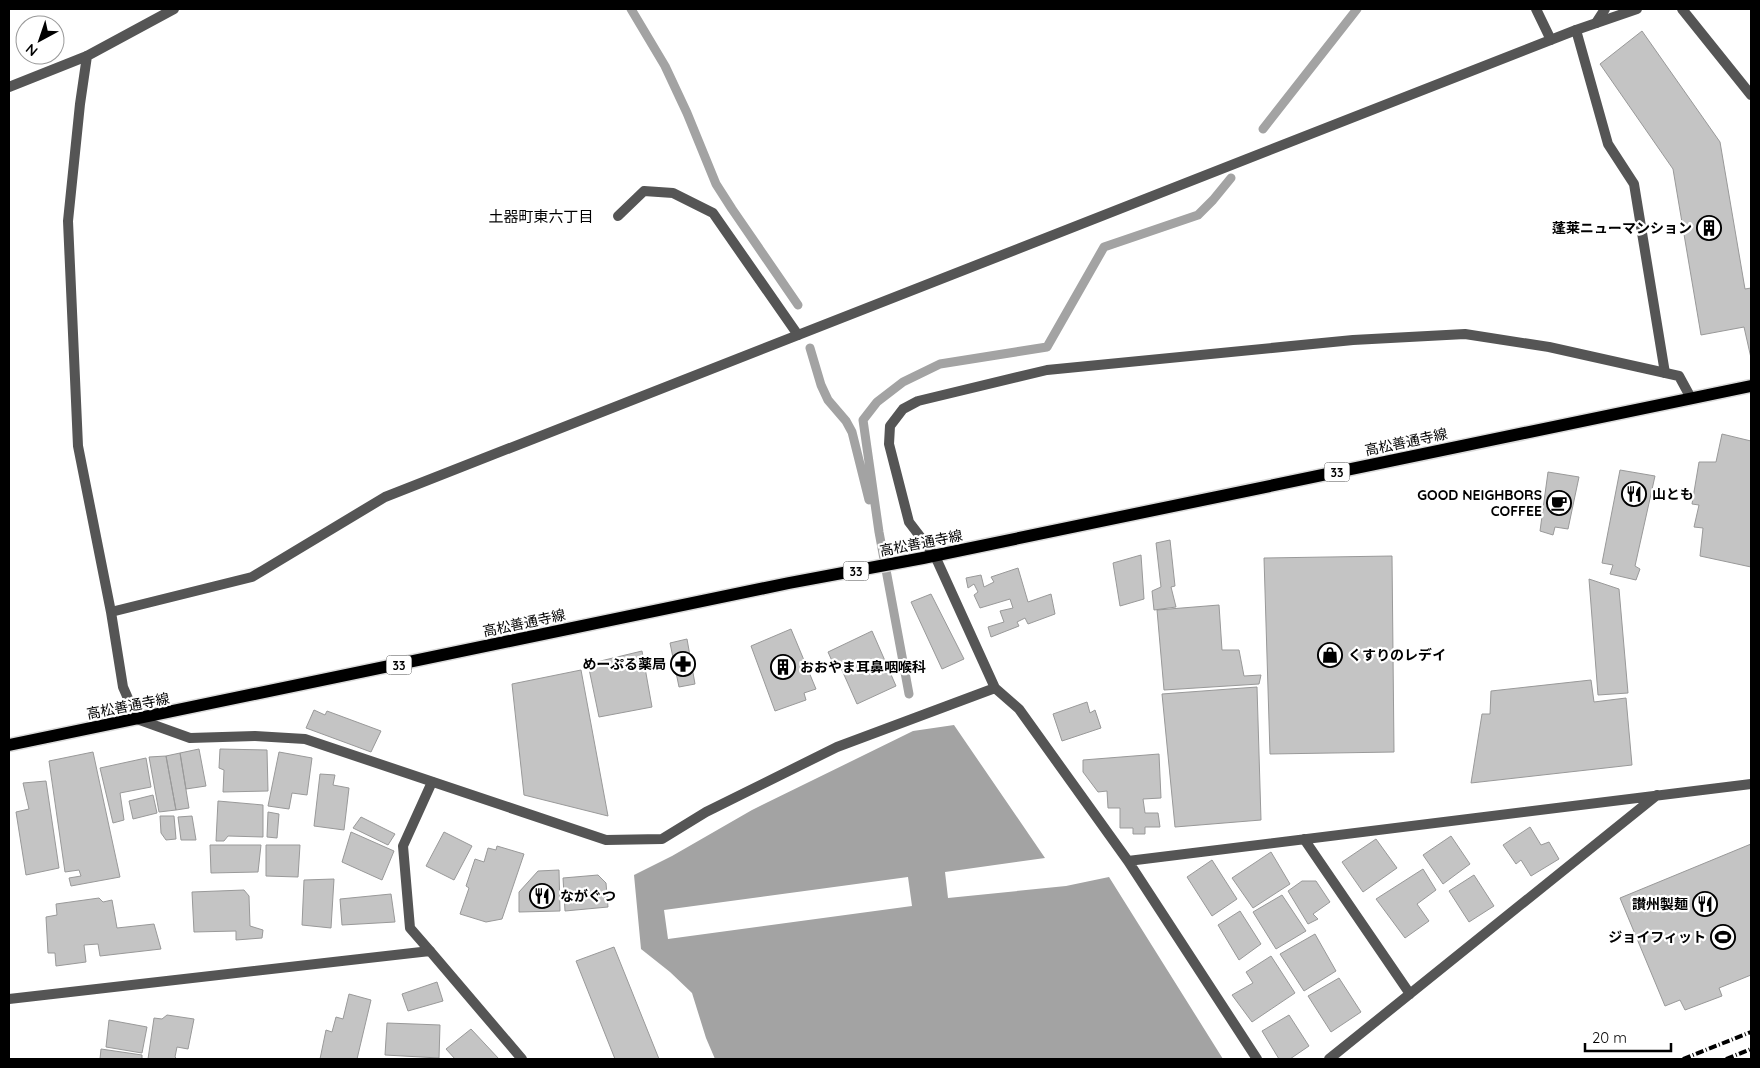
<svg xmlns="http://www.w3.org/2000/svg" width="1760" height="1068" font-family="Quicksand,'Noto Sans JP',sans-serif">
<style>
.water{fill:#a3a3a3;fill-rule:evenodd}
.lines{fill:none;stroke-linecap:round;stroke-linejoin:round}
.stream{stroke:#a3a3a3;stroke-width:9}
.building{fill:#c4c4c4;stroke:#999}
.primary-casing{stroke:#dbdbdb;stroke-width:15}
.lane{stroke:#555;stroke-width:10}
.street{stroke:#555;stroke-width:10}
.primary{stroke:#000;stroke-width:12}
.rail{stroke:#000;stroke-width:4;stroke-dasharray:8 2.5 1 2.5;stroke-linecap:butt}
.labels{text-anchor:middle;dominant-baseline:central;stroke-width:4.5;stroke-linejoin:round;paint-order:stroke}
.shield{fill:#fff;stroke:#4c4c4c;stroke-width:1}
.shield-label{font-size:12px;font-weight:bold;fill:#000}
.poi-label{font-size:14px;font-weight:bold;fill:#000;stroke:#fff;text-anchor:end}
.street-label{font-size:14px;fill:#000;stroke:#fff}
.neighbourhood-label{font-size:15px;fill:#000;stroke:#fff}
</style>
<rect width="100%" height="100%" fill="#fff"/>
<path class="water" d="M954,725L1045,858L945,872L948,898L1066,886L1109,877L1223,1059H715L706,1038L692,993L670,972L641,949L634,875L672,856L752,810L913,731ZM908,877L912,906L668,939L664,910Z"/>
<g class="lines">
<path class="stream" d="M631,9L665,66L687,113L716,184L732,209L798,305
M1263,129L1357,9
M810,348L821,385L828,400L846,421L852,432L869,500
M909,694L879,532L863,420L877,402L903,382L940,364L1047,347L1104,247L1198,215L1213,200L1231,178"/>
</g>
<path class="building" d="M1642,31L1720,142L1745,289L1751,288V358L1744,327L1701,335L1673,169L1600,64Z
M1722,434L1751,441V567L1700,556L1703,528L1694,527L1699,505L1692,504L1699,462H1716Z
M1620,470L1655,476L1635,566L1640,569L1636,580L1610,574L1613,565L1602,563Z
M1548,472L1579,477L1568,529L1555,527L1553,535L1540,531Z
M1170,540L1175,586L1171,587L1176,607L1154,610L1152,591L1161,587L1156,543Z
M1141,555L1144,599L1120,606L1113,563Z
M1392,556L1394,752L1270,754L1264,558Z
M1018,568L1028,602L1051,594L1055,614L1028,624L1025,618L1017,622L1019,626L991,637L988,627L1004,622L1000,611L1013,608L1010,599L980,608L974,595L978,592L974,584L968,588L966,578L981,575L984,587L994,582L991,577Z
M1589,579L1619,589L1628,693L1598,695Z
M931,594L964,659L942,669L911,602Z
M1219,605L1222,650H1239L1244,676L1261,675L1259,684L1164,690L1157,610Z
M791,629L816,689L804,693L806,700L775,711L751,646Z
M872,631L896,686L857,704L841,668L836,670L828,652Z
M687,639L695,684L679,687L670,643Z
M642,651L652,707L599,717L588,664Z
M581,670L608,816L524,795L512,684Z
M1591,680L1594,702L1626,698L1632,765L1471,783L1482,714H1490L1491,691Z
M1257,687L1261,820L1175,827L1162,694Z
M1087,702L1090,713L1095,710L1101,728L1062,741L1053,714Z
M314,710L325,715L327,711L381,731L371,752L306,728Z
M199,749L206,786L186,789L180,753Z
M220,749L267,750L268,791L223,792L224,770L219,768Z
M93,752L120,877L71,886L69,878L81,876L79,870L65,872L49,761Z
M279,752L312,758L307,795L292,793L289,809L268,806Z
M180,753L189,808L176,810L166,756Z
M1159,754L1161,798L1143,799L1145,813H1158L1160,827H1145V834H1133V828H1120V808H1108L1107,791L1098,792L1083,772V760Z
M166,756L176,810L159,812L149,757Z
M146,758L151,787L120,793L124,820L113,823L100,768Z
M320,774L335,775L333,785L349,788L344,830L314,826Z
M46,781L59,868L26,875L16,812L29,809L23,783Z
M153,795L157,813L133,819L129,801Z
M218,801L263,805V837L228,836L224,841H216Z
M268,812L279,814L277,838L267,837Z
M160,816H174L176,839L166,840L161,833Z
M192,816L196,840H181L178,817Z
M361,817L395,834L388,845L353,828Z
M1530,827L1541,845L1549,842L1559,859L1531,876L1521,860L1516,864L1503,845Z
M351,832L394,851L382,880L342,862Z
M444,832L472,846L454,880L426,866Z
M1451,836L1470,864L1443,884L1423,855Z
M1376,839L1397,868L1363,892L1342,862Z
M1751,844V975L1719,988L1722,996L1685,1010L1680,1000L1665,1006L1620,898Z
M210,845H261L258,872L211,873Z
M266,845H300L298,877L266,876Z
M497,846L524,854L502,919L486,922L460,914L469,888L466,886L475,859L484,862L488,848L496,850Z
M1271,852L1290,884L1253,908L1232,878Z
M1212,860L1237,899L1212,916L1187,877Z
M1423,869L1436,890L1417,904L1429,921L1405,938L1376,899Z
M559,870L560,911L519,912V892L538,871Z
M598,875L606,883L608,907L565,911L563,878Z
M1474,875L1494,906L1469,922L1449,891Z
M334,879L331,928L302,925L304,880Z
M1302,881H1316L1330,902L1313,914L1318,919L1308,924L1288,891Z
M244,890L249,896L250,926L263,930L262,938L236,940V931L194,932L192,892Z
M391,894L395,922L342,925L340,899Z
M1282,895L1306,931L1276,949L1253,912Z
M99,898L103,902L112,900L117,928L154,924L161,949L100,956L98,944L84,945L86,962L56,966L55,953H48L46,917L57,915L56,904Z
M1240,911L1261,944L1239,960L1218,925Z
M1315,934L1336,971L1304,991L1280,954Z
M614,947L659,1059H615L576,961Z
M1271,956L1295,993L1252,1022L1232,995L1253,983L1246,972Z
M1339,978L1361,1012L1331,1032L1308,996Z
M437,982L443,1001L408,1011L402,994Z
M349,994L371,1000L357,1059H320L326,1030L332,1032L336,1017L343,1019Z
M167,1015L194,1019L188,1049L177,1047L175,1057L177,1059H148L154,1018L162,1019Z
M1289,1015L1309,1046L1290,1059H1279L1262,1031Z
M109,1020L147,1027L142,1053L106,1047Z
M387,1023L440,1025L439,1058L385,1055Z
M471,1029L499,1059H455L446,1049Z
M101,1049L142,1055V1059H100Z"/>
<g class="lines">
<defs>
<path id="primary" d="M9,745L789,583L923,558L1751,386"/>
</defs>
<use href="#primary" class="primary-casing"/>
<path class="lane" d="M1682,9L1751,95
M1596,23L1605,9
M1576,30L1608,144L1634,184L1665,373
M9,87L87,56
M618,216L644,191L673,193L713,213L798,335
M430,951L410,928L403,846L432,782"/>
<path class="street" d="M174,9L87,56L80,104L68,221L78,446L111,612L123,687L137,719L190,738L255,736L305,739L606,840L662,839L706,812L837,747L995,688
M1536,9L1551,40
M111,612L252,577L385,497L1576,30L1637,9
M1304,839L1410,994
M1128,861L1751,784
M9,999L430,951L522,1059
M1257,1059L1128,861L1019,709L995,688L935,556L909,522L889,444L890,426L903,409L918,401L1047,370L1353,340L1465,334L1549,347L1679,376L1691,398
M1329,1059L1657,795"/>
<use href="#primary" class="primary"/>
<path class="rail" d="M1683,1059L1751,1032
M1726,1059L1751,1049"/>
</g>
<defs>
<symbol id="building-ring" viewBox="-11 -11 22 22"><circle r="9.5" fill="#fff" stroke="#000" stroke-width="1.5"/><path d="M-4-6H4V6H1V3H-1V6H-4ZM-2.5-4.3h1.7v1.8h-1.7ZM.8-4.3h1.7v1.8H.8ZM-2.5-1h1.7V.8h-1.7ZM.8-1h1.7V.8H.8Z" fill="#000"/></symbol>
<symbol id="restaurant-ring" viewBox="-11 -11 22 22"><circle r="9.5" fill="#fff" stroke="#000" stroke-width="1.5"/><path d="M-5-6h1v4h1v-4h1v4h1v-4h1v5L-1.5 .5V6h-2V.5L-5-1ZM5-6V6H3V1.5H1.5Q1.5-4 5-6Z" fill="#000"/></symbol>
<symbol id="cafe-ring" viewBox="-11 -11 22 22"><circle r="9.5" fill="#fff" stroke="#000" stroke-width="1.5"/><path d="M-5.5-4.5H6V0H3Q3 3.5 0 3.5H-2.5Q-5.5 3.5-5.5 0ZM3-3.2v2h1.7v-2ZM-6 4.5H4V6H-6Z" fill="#000"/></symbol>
<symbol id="shop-ring" viewBox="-11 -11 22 22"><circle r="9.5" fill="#fff" stroke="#000" stroke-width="1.5"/><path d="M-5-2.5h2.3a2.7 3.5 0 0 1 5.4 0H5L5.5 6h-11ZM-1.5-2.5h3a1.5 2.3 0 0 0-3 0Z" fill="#000"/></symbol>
<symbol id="pharmacy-ring" viewBox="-11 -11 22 22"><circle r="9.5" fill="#fff" stroke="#000" stroke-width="1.5"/><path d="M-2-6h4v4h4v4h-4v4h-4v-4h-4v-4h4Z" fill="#000"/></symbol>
<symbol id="stadium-ring" viewBox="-11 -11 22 22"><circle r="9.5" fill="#fff" stroke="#000" stroke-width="1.5"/><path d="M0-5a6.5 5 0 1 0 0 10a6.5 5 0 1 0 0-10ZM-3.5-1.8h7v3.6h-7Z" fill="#000"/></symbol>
</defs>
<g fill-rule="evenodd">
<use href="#building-ring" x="1695" y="214" width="28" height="28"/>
<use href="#restaurant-ring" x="1620" y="480" width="28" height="28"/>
<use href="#cafe-ring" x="1545" y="489" width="28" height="28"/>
<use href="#shop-ring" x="1316" y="641" width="28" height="28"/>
<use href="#pharmacy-ring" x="669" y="650" width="28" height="28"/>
<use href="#building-ring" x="769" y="653" width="28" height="28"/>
<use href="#restaurant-ring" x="528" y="882" width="28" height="28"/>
<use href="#restaurant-ring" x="1691" y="890" width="28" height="28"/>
<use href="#stadium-ring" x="1709" y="923" width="28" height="28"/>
</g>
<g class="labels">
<g class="shield">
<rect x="1324.5" y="462.5" width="25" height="19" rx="4"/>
<rect x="843.5" y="561.5" width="25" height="19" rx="4"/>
<rect x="386.5" y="655.5" width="25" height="19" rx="4"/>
</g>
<g class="shield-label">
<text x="1337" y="472">33</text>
<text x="856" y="571">33</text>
<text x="399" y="665">33</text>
</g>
<g class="poi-label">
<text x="1692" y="228">蓬莱ニューマンション</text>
<text x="1652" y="494" text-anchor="start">山とも</text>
<text x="1542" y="495">GOOD NEIGHBORS<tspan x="1542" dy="16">COFFEE</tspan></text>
<text x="1348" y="655" text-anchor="start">くすりのレデイ</text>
<text x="666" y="664">めーぷる薬局</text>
<text x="800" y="667" text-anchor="start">おおやま耳鼻咽喉科</text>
<text x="560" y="896" text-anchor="start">ながぐつ</text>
<text x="1688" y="904">讃州製麺</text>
<text x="1706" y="937">ジョイフィット</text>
</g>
<g class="street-label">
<text transform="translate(1406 442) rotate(-12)">高松善通寺線</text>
<text transform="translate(921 543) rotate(-11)">高松善通寺線</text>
<text transform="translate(524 623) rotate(-12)">高松善通寺線</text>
<text transform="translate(128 706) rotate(-11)">高松善通寺線</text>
</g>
<g class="neighbourhood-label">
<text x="541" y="216">土器町東六丁目</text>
</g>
</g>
<rect width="1760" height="1068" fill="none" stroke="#000000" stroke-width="20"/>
<g transform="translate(40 40) rotate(220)"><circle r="24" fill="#ffffff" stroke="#999999"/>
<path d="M0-4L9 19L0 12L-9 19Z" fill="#000000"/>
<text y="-8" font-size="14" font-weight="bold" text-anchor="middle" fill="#000000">N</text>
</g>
<path d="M1585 1043v8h86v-8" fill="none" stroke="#000000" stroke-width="2.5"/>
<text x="1592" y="1043" font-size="15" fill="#000000" stroke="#ffffff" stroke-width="4" paint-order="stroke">20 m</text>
</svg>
